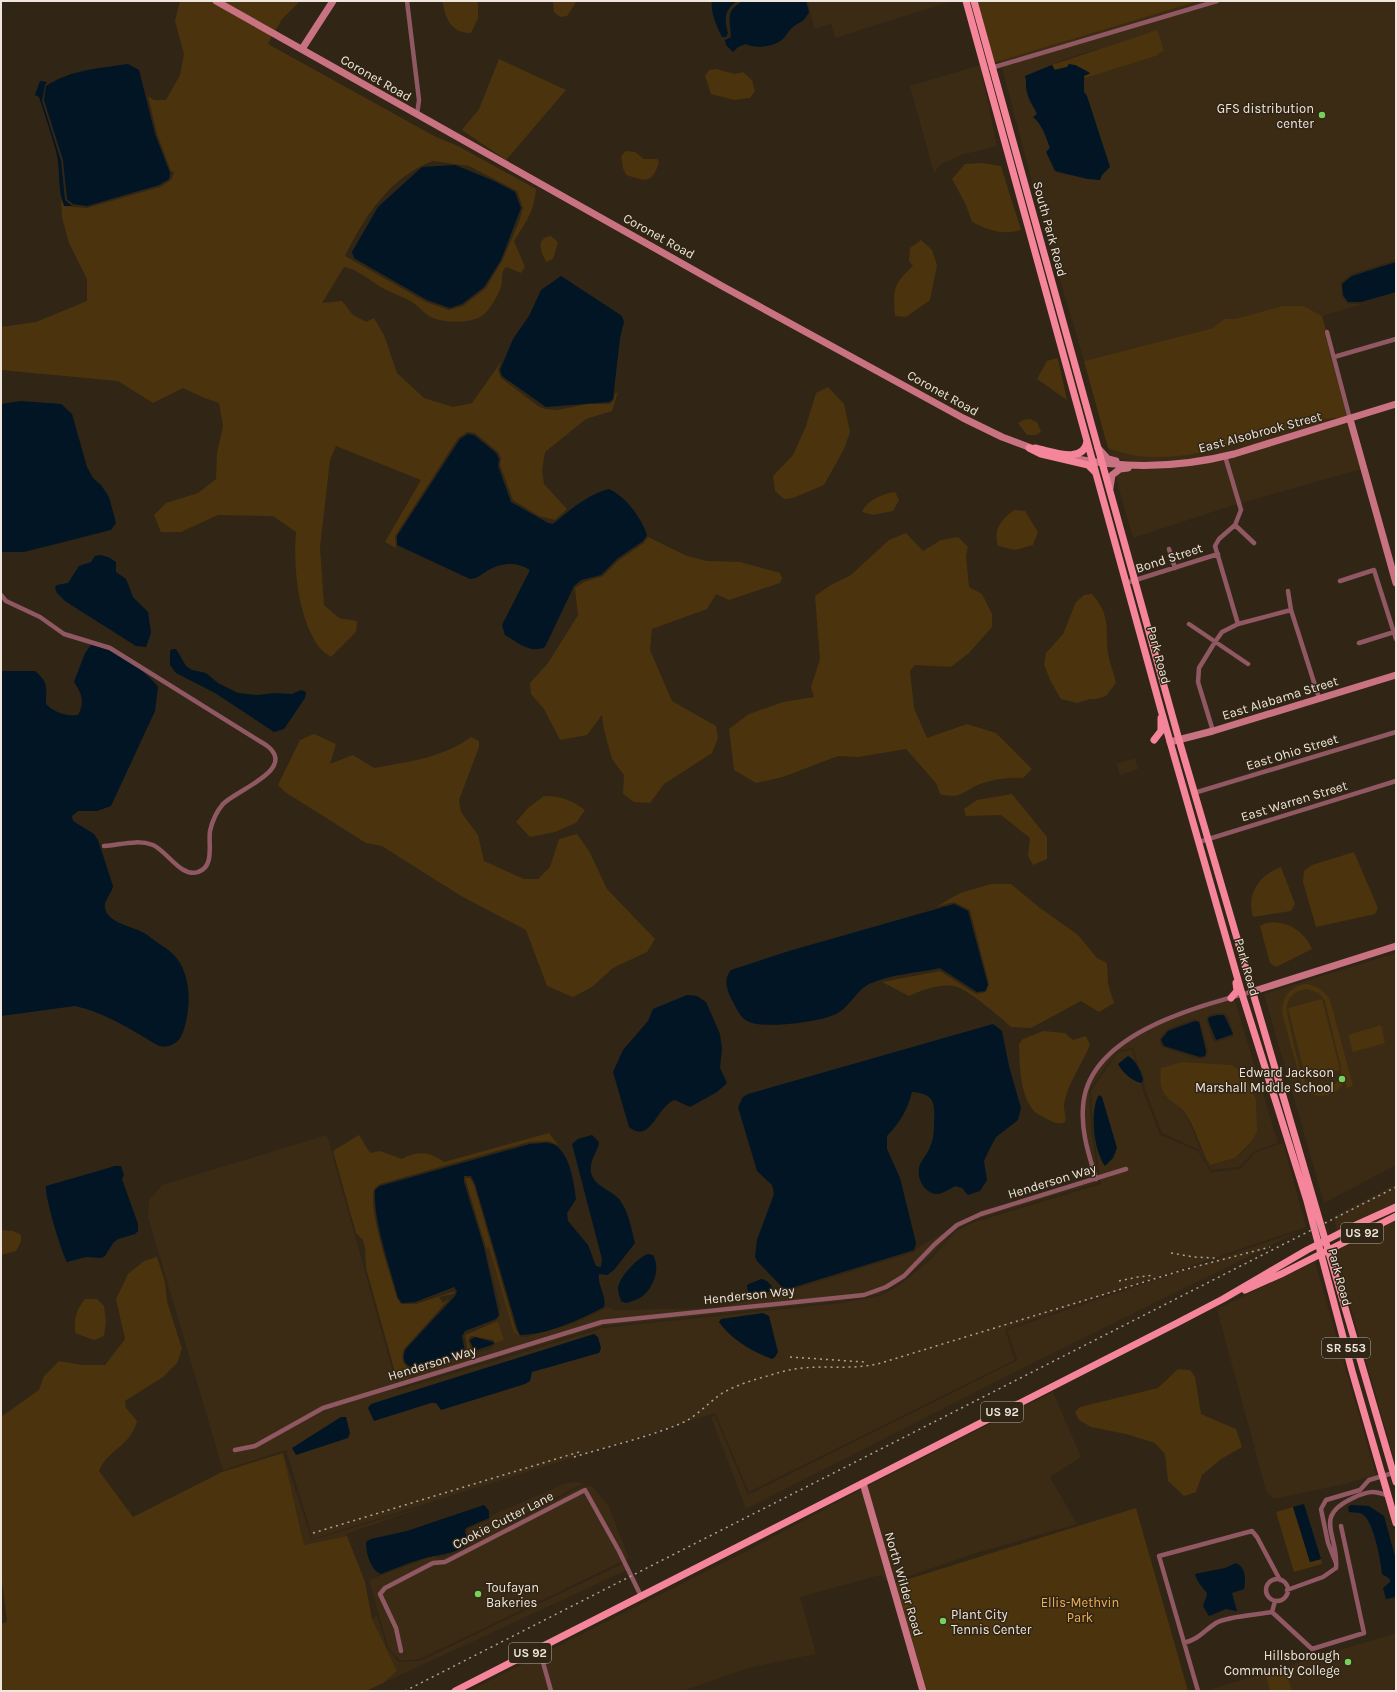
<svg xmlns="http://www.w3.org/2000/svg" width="1397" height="1692" font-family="Karla,sans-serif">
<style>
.built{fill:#3b2b14;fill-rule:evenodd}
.green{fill:#4b340d;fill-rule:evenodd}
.water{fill:#011524}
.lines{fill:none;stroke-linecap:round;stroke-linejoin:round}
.street{stroke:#8f5862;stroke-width:4.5}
.secondary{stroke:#c97282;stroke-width:7}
.primary{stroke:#f5859b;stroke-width:7}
.rail{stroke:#ada497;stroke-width:1.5;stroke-dasharray:2 4;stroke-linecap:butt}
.poi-dot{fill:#74d25c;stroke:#312515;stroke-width:1.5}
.labels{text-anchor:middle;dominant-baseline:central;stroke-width:3;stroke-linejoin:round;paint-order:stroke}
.shield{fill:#312515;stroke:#b6ada1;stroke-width:1}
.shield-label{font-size:12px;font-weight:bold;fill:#efe7dd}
.street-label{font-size:13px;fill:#efe7dd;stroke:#312515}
.poi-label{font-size:13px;fill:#efe7dd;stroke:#312515;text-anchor:end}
.park-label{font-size:13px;fill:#efb152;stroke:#312515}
</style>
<rect width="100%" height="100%" fill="#312515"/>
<path class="built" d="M808,1H952L835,38L831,24L814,29Z
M1199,1H1396V260L1351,274L1341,283L1342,296L1348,304H1361L1376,300L1322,316L1304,306H1282L1235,319H1224L1213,328L1084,361L1037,201L1000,60ZM1156,31L1164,49L1156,56L1085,78L1083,83L1084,92L1087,97L1110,167L1102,175L1088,179L1058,173L1044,131L1037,119L1033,117L1037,114L1029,101L1026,89L1027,82L1025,76L1066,59Z
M980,65L997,146L961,155L940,165L934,173L910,86Z
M1347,417L1234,452L1191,460L1148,463L1115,459L1110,457L1108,448L1122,454L1158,456L1203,453L1310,422Z
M1348,422L1361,469L1241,503L1228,458Z
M1224,459L1237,504L1133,538L1115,475L1121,471Z
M1135,758L1138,769L1120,775L1116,764Z
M1396,953V1165L1324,1203L1264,994Z
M1228,997L1234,998L1278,1143L1255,1151L1239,1167L1211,1170L1199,1150L1162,1133L1145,1090L1143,1074L1138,1065L1133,1048L1117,1051L1089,1090L1091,1128L1099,1182L974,1220L956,1229L929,1257L898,1283L880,1294L841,1301L603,1326L399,1388L395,1372L410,1369L415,1370L429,1367L461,1356L467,1353L468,1350L475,1353L491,1349L495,1343L504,1340L498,1321L465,1335L496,1321L500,1315V1306L488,1259L486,1248L489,1246L515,1335L520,1337H527L575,1323L605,1309L606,1307L614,1310L717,1308L788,1291L914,1252L916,1249L980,1211L1097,1179L1084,1129V1104L1091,1078L1104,1057L1139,1032L1197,1006ZM1218,1013H1224L1228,1017L1234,1035L1230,1038L1215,1042L1212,1039L1206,1019L1209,1015ZM1195,1019L1200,1022L1208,1051L1206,1057L1199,1059L1162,1047L1159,1040L1167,1029ZM1182,1062L1208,1064L1250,1144L1235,1158L1210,1165L1201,1150L1188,1118L1177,1105L1165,1096Z
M1132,1049L1143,1091L1160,1135L1198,1151L1211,1172L1240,1169L1256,1152L1283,1143L1306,1227L1005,1329L1015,1360L749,1492L715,1413L313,1539L286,1450L223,1470L148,1217L149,1200L162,1185L327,1135L398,1390L603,1328L841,1303L880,1296L900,1285L931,1259L956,1231L975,1222L1101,1184L1093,1128L1091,1091L1117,1053Z
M1396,1184V1204L1337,1232L1334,1216Z
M1396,1219V1466L1335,1253L1336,1249Z
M1300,1231L1013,1373L746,1509L711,1417L715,1416L747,1493L750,1494L1016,1361L1017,1359L1007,1330Z
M1315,1262L1376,1475L1345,1484L1273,1499L1266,1491L1217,1309Z
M1053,1392L1081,1457L1050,1477L1077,1524L976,1553L895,1581L866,1487Z
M283,1453L312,1540L429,1505L346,1534L347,1536L304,1545Z
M578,1482L585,1485L578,1486L504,1525L497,1518L469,1533L468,1537V1529L489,1520L492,1515L567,1483Z
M592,1486L608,1505L629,1558L420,1659L400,1661L388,1647L369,1580L433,1556L441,1558L470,1546V1535L498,1520L504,1527L578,1488Z
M862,1489L888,1583L881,1575L800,1597L816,1654L748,1668L683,1691H469L747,1551Z
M624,1563L627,1570L383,1683L396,1670L372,1619L377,1615L387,1648L399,1662L420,1661Z
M1396,1633V1691H1206Z"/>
<path class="green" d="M180,1H211L272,35L268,44L436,137L458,146L536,189C534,212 526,222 514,241L525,267L521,273L506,267C500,273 503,279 501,287C497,297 490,311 480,317C467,324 441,323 429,316C423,312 418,306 412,302C401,296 389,292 379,286C367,278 358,270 344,267L322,303L342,301L353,315L366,322L374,318L384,335L397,373L424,398L453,407L472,403L501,362L498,370L501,378L538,406L545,409L557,410L588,404H610L614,400L615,394L618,392L612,411L586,419L545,452L542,470L544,484L567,509L555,520L539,516L513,500L500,465L501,458L498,452L475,433L467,432L458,438L395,536L396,548L385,542L421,480L336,446L330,460L320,547L324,605L339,618L357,621L356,632L331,657C327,654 322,651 319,647C298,618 293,567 296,532L273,516L218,515L181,532H161L154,515L166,503L198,493L216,479L217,453L223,426L219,403L202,397L183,388L153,403L118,381L1,370V327L36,322L87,301V279L69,243L62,217L61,198L65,206L87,208L160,187L171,180L174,172L171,171L157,134L148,96L154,100H166L180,75L184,54L175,21ZM433,161L469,166L517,191L523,208L519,222L502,261L486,288L463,306L449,310L426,302L345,256C364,217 390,177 433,161Z
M221,1H300L282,19L275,31Z
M442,1H478V18L471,33C450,33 446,18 442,1Z
M553,1H577L567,16L560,17L554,12Z
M977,1H1199L993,63Z
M1157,30L1164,50L1156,56L1085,78L1083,76L1090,74L1089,72L1075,65L1054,70L1052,65Z
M499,59L566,90L506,160L462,130L479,109Z
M716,69L735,74L743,72L752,80L755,91L750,98L734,100L711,94L705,76L709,70Z
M626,151L635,152L644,159H657L659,162C652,185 646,181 626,175L623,168L621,156Z
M982,163L1001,166L1021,230C1000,235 991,231 972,222L966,205L952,179L965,164Z
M551,236L558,242L553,259L546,262C541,252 535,238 551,236Z
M921,240L932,250L937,265L930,300L906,317L895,316C893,290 893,284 913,266L909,261L910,248Z
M1282,306H1304L1322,316L1326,330L1324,331L1347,417C1335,418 1323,419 1311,422C1301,424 1291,429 1282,431C1230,447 1160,470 1108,448L1084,361L1213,328L1224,319H1235Z
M1057,358L1059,364L1067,400L1037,379L1047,361Z
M828,387L844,404L850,432L844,449L824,485L793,498L784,499L775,491L773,476L793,455L806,426L816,393Z
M1030,419L1037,422L1041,432L1036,435H1027L1018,423L1023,420Z
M895,492L899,500L893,511L873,515L862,512C866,501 884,493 895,492Z
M1014,510L1025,511L1038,532L1033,545L1015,550L998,546C993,529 1001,520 1014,510Z
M906,533L923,551L941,540L958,537L968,547L966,556L969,587L982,594L992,614V627L969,653L951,667L915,665L910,671L914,708L927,738L967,724L996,733L1032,769L1023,778C1008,777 995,779 980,784C962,791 962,800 940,794L936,783L906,749L858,757L838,756L783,777L756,783L734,770L729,729L749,714L783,702L814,697L811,687L820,659L815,596L829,586L851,575L889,540Z
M648,537L687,556L707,561L740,562L780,573L782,578L780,583L729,600L716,594L707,609L652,629L650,650L672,701L716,726L718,738L712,753L664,784L650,803L634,802L623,794L624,775L612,759L604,730L602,715L587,735L560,740L544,709L531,694L530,683L548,663L578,615L575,588L584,582L603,576L619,560L644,543Z
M1092,594C1107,612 1107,621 1107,643C1107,656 1113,670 1116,683L1106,696L1096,699H1090L1077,703L1061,699L1050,680L1044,664L1046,653L1063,634L1076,602L1084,595Z
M314,734L336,744L330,764L353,755L374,768C408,762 442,758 471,737L479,741V747L459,800L461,812L478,835L484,861L524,879H538L550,867L559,839L577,834L589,851L607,889L655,939L647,952L613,968L592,987L573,997L547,986L526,930L461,896L382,846L366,843L285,792L278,785L300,740Z
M1012,794L1047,837V859L1033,865L1028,856L1030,838L1001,815L966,816L964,809L977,800Z
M544,796C561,796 571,800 585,810L576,823L555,832L530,837L516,822L528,808Z
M1354,852L1378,908L1375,914L1316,927L1303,882L1304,871L1312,865Z
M1281,867L1295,904L1291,911L1253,917C1246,894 1259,875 1281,867Z
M991,884H1011L1040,908L1078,935L1097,958L1107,963L1108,984L1114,1003L1099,1012L1081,1001L1031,1028L1011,1027C1001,1018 967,988 954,986C938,984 923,990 909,996L882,982L940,971L976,994L986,992L989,984L970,910L954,902L925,910L936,907L960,893Z
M1266,923C1286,920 1304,930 1312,949L1276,967L1270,963L1260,926Z
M1305,984C1316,985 1324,990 1330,1000L1353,1086L1347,1088L1345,1082C1335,1097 1314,1102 1302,1086L1283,1016C1280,999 1289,987 1305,984ZM1307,989L1319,993L1325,1001L1341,1067C1343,1089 1314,1100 1304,1079C1297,1064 1291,1030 1287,1013C1285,999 1294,990 1307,989Z
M1322,999L1340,1070L1306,1079L1288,1008Z
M1381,1025L1385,1043L1353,1052L1348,1035Z
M1043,1031L1065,1033L1073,1040L1086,1036L1090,1045C1082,1064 1068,1083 1064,1104C1063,1110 1067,1116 1065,1122C1059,1125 1052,1122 1047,1119C1044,1117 1039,1115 1036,1113C1019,1096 1020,1066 1019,1044L1023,1039Z
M1182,1062L1232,1065L1244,1074L1256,1100L1257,1132L1250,1143L1235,1158L1210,1165C1201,1150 1197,1134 1189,1119C1175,1095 1157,1105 1161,1068Z
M549,1133L558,1145L549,1141L529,1142L380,1184L374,1189C368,1210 390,1274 397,1298L401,1304H416L455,1291L453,1294L439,1297L443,1303L450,1298L404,1349C401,1358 402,1363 409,1369L395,1372L366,1268L365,1248L363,1240L356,1233L333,1151L359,1135L370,1153L380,1151L402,1159C418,1150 430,1152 444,1162Z
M465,1178H470L474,1185L515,1328L520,1337L514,1333L489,1247L486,1248Z
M1,1230L13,1231L21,1235V1241L16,1251L1,1255Z
M157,1257L165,1282L167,1301L182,1349L177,1363L163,1377L125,1401L126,1408L137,1421C131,1446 107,1450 99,1471L133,1517L222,1472L283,1453L304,1545L347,1536L365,1582L372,1619L397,1671L383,1683L366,1691H1V1624L7,1622L1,1573V1417L39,1390L44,1376L59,1361L82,1365H105L125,1339L116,1299L128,1274L144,1261Z
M85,1299H97L104,1306L106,1322L104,1336L94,1340L75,1333C74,1318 76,1310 85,1299Z
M498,1321L504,1340L495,1343L493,1340L471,1336L468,1340L472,1351L468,1352L465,1335Z
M1178,1369L1190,1370L1195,1377L1201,1414L1236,1429L1242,1447L1221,1459L1202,1475L1196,1492L1184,1496L1168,1481L1165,1454L1155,1443L1126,1434L1091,1427L1079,1420L1075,1412L1080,1407L1158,1388Z
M1293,1507L1310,1562L1321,1559L1322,1564L1294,1572L1276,1512Z
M1136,1508L1188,1691H927L896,1583Z
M1285,1670L1292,1691H1270L1266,1675Z"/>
<path class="water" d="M712,1H737C724,10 724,18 728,33L726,37H722C717,27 710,12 712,1Z
M743,1H806L809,12C803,23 801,21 793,27C789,30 786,36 783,39C774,47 755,49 746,44L738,47L733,52L726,45L725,40L731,37C730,18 725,11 743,1Z
M128,64L139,70L155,134L170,173L169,179L159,185L87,206L73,204L67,199L63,160L44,100L46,86C70,70 100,68 128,64Z
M1069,64L1075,65L1090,73L1084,76V92L1087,96L1110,167L1102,175L1100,180L1088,179L1055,171L1046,152L1050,148C1046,137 1042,124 1033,117L1037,114C1034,106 1029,101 1027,92C1025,86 1027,82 1025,76L1052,65L1055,70L1067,67Z
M40,81L47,82L45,85L42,101L61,161L65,200L72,206H64C57,188 61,170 56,151C51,133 45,115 39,97L35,95Z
M455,165L494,181L515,192L521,208L501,260L484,287L462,304L450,308L427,300L354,258L352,252L378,207L422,167Z
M1396,262V292L1361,302H1348L1343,295L1342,284L1352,276Z
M561,276L622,316L624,322L620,338L613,399L609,402L546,407L502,376L500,370L513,339L529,316L541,290Z
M21,401L61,404L72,414L87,467L93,478L101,485L109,497L116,523L111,530L24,552H1V404Z
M468,434L474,435L496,453L499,459L498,466L511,502L548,523L553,524C570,510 588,494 609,489C626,497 641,517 647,535L643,541L618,558L601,575L581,580L574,586L545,647C530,654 519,643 505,635L502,625L530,570C516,561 500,563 487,571C480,575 479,578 470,579L397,545V536L460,439Z
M100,555L108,557L116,562V572L126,579L133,597L148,612L151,633L146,647L136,646L79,610L65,601L57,593L55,588L57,585L68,583L79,566L91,562L95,556Z
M91,645C110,646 148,672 158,687L155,711L111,806L97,811H78L72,816L73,821L94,834L98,840L113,886C112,893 103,901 105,908C107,922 130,926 140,931C146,933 152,939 158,943C166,948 175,954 180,963C192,984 190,1011 183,1032C179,1043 171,1048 159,1046C133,1031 106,1013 75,1006L1,1016V671H35C49,683 46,687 46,704C54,712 66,717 78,715C85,703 82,693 74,682L85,653Z
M172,649H176L186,666L192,670L206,673L218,683L238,693L257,695L275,693L292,694L301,690L306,692L305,698L284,729L274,732L215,693L176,673L170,665V651Z
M954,904L968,911L988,985L985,991L977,992L940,968C917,973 891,974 869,984C857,990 850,1006 838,1013C824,1022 767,1028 752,1023C742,1020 738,1012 734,1004C728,992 722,981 731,970L789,951Z
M687,995L697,996L706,1002L720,1034L722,1049L720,1068L727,1083L717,1092L690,1107L675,1100C657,1105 651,1145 629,1127L613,1072L623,1050L648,1021L653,1009Z
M1218,1015H1224L1233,1034L1216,1040L1208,1020L1209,1017Z
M1195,1021L1199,1022L1206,1051L1205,1056L1200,1057L1164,1046L1161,1040L1168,1031Z
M993,1024L1002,1031L1009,1066L1021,1108L1018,1120L996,1137L989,1150L984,1161L987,1180L980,1191L968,1195L962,1188L955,1186C950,1189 944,1193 938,1194C925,1194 917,1180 919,1168C920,1161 928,1154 930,1147C934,1138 934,1131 934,1123C935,1103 935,1094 912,1092C908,1109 899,1124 887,1136V1149L900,1178L916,1243L914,1250L788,1289L782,1287L758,1262L755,1257L757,1240L774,1194L772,1185L757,1171L738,1107L743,1097L748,1094Z
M1128,1056C1136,1060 1141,1072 1143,1080L1141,1083C1132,1081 1122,1072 1118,1064Z
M1099,1095L1102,1097L1117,1148L1113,1158L1105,1166C1094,1152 1089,1111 1099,1095Z
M592,1135L599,1142C598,1151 592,1157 591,1165C588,1185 609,1188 619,1199C629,1212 631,1228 635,1243L614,1270L607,1275L599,1274C597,1285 607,1296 604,1307C581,1319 547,1335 520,1335L517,1328L475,1184L471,1176H464V1182L484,1247L499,1315L496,1319L465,1331L462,1336L465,1352C453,1358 395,1384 405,1350L455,1296L457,1291L454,1287L415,1302L402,1303L398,1298C390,1267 373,1221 375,1190L380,1186L530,1144C536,1144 543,1142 549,1143C569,1146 574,1182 576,1199L567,1213L568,1221L588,1245L596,1266L601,1267L602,1259L572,1144L578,1139Z
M115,1166H121L124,1175L122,1179L138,1224V1231L135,1234L118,1239L113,1243L105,1256L101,1258L86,1257L67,1262C62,1254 44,1195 46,1186Z
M648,1254L653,1255C660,1267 655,1283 646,1293C641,1299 633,1301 626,1303L621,1301C620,1297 618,1293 618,1289C618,1278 638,1257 648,1254Z
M761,1279C767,1280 772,1284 773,1291L758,1294L748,1292L747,1285Z
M763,1313L769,1316L778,1352L775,1357L772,1359C751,1351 732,1340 719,1322L721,1319Z
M594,1334L598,1337L601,1348L599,1353L532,1372L530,1381L525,1384L441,1410L436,1403H431L374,1421L368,1408L371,1404Z
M475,1337L493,1342L494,1344L474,1351L470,1340Z
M341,1417H346L350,1433L348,1438L296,1455L292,1448Z
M1304,1504L1321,1559L1310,1562L1293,1507Z
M484,1505L489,1511V1518L466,1528L465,1532L468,1542C459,1555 436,1554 422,1559C408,1563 394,1569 381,1574C370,1569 366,1553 366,1542L371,1539L407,1531Z
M1351,1505L1369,1506L1384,1516L1396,1560V1597L1386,1599L1383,1588L1390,1582V1579L1382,1574C1381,1561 1373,1519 1362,1514C1359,1512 1353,1513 1349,1512L1348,1507Z
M1236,1563C1246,1568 1246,1579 1244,1589L1232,1593L1237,1611L1226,1609L1209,1616L1203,1606C1204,1602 1207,1597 1207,1593C1206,1591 1197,1583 1195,1574L1225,1568Z"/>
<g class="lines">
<path class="street" d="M407,1L419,100L417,115
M991,68L1217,1
M1327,332L1350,419
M1334,357L1396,339
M1225,456L1241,510L1235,525L1219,539L1215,546L1238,624
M1235,525L1254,543
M1169,549L1175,568
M1340,581L1374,570L1396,639
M1126,583L1218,554
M1288,591L1291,610L1319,698
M1,595L6,601L40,617L64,634L110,648L266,745C299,769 236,790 223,804C217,811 212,822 210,831C208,843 215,867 198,872C181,878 167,851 153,845C137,839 120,845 104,846
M1189,624L1248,664
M1359,643L1394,632
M1213,731L1198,682L1199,668L1215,642L1222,632L1238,624L1291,610
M1194,793L1396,732
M1199,842L1396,781
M1096,1179C1089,1155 1081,1132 1083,1107C1087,1035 1195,1007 1251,992
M235,1450L255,1446L323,1408L602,1322L864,1295L886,1287L904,1276L935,1244L957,1225L981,1214L1126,1169
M1336,1563L1328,1543L1321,1509L1326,1500L1360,1490L1369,1480L1393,1473
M1266 1590a11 11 0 1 1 22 0a11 11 0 1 1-22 0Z
M1287,1590L1323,1577L1336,1568C1339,1534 1312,1517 1353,1498C1368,1491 1374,1490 1388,1496
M1275,1601L1272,1612L1312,1649L1364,1633L1341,1526
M1184,1643C1201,1638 1202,1632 1216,1623C1228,1616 1257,1615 1272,1612
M539,1648L551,1691
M401,1651L396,1628L380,1594L385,1588L433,1563L445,1562L585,1490L619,1551L641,1596
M1198,1691L1159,1556L1252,1531L1257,1537L1280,1580"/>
<path class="secondary" d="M216,1L722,286L963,418L1002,437L1034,449
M302,49L333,1
M1350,419L1396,583
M1098,448L1108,459L1116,461
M1077,459C1129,469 1183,467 1234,454L1396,404
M1110,488L1112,475L1120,469L1128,468
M1170,742L1213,731L1396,675
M1251,992L1396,946
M863,1483L923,1691"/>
<path class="primary" d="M966,1L1161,710L1242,994L1307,1201L1352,1371L1396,1523
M974,1L1179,740L1396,1482
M1029,448L1041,454L1088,465L1095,472
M1035,448C1051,451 1084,465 1087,441
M1154,740L1161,731V718
M1231,998L1237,991L1236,983
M1245,1290L1281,1274L1396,1216
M455,1691L1177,1323L1223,1299L1307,1250L1356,1225L1396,1207"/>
<path class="rail" d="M1171,1253L1194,1257L1215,1258
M1119,1281L1138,1277L1154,1275
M790,1357L864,1362
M574,1457C610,1446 648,1437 682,1423C697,1416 708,1403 721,1394C739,1383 761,1378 781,1372C815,1362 848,1372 881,1363L1183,1270L1270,1247
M313,1533L579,1452
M405,1691L1396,1187"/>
</g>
<g class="poi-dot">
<circle cx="1322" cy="115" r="4"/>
<circle cx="1342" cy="1079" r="4"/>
<circle cx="478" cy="1594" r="4"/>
<circle cx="943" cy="1621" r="4"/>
<circle cx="1348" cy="1662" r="4"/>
</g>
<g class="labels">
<g class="shield">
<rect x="1341" y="1223" width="42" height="20" rx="3"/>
<rect x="1322" y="1338" width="48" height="20" rx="3"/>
<rect x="981" y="1402" width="42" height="20" rx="3"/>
<rect x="509" y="1643" width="42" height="20" rx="3"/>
</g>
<g class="shield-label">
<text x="1362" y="1233">US 92</text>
<text x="1346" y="1348">SR 553</text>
<text x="1002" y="1412">US 92</text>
<text x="530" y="1653">US 92</text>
</g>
<g class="street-label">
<text transform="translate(376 78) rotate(30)">Coronet Road</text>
<text transform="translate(1050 229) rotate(75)">South Park Road</text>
<text transform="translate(659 236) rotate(29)">Coronet Road</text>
<text transform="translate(943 393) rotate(29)">Coronet Road</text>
<text transform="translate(1260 432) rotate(-15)">East Alsobrook Street</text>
<text transform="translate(1169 558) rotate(-18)">Bond Street</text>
<text transform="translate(1159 655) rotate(75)">Park Road</text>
<text transform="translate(1280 698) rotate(-17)">East Alabama Street</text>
<text transform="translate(1292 752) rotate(-17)">East Ohio Street</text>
<text transform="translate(1294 801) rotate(-17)">East Warren Street</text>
<text transform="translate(1247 967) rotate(74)">Park Road</text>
<text transform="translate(1052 1181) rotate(-17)">Henderson Way</text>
<text transform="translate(1340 1277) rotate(75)">Park Road</text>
<text transform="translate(749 1295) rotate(-6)">Henderson Way</text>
<text transform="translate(432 1363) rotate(-17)">Henderson Way</text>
<text transform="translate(503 1520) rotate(-27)">Cookie Cutter Lane</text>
<text transform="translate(904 1584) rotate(74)">North Wilder Road</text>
</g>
<g class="poi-label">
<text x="1314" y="108">GFS distribution<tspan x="1314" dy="15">center</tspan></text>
<text x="1334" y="1072">Edward Jackson<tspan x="1334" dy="15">Marshall Middle School</tspan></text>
<text x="486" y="1587" text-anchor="start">Toufayan<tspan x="486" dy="15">Bakeries</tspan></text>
<text x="951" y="1614" text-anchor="start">Plant City<tspan x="951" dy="15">Tennis Center</tspan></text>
<text x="1340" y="1655">Hillsborough<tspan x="1340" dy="15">Community College</tspan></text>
</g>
<g class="park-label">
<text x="1080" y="1602">Ellis-Methvin<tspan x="1080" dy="15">Park</tspan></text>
</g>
</g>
<rect width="1397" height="1692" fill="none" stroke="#efe7dd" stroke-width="4"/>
</svg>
